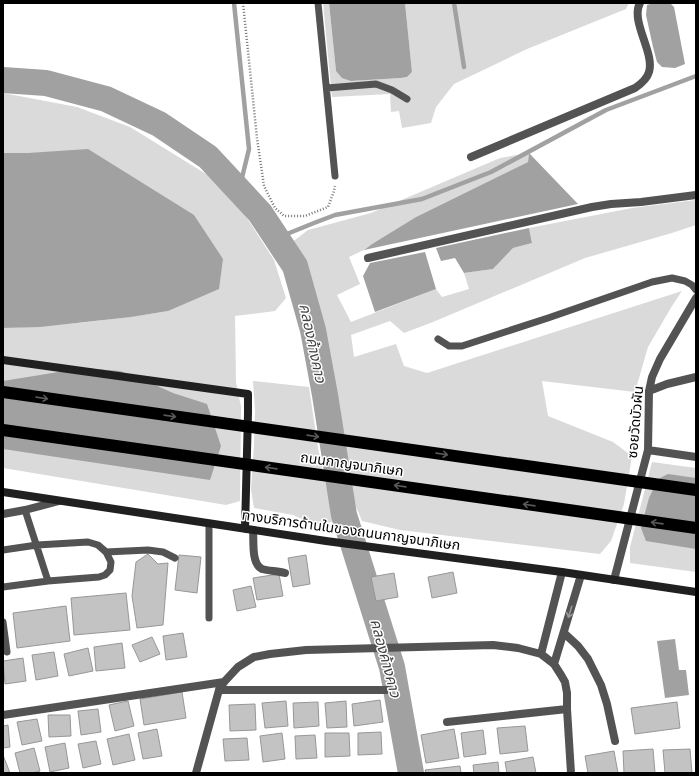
<svg xmlns="http://www.w3.org/2000/svg" width="699" height="776" font-family="Ubuntu,'Noto Sans Thai',sans-serif">
<style>
.green{fill:#dadada}
.water{fill:#a1a1a1}
.lines{fill:none;stroke-linecap:round;stroke-linejoin:round}
.stream{stroke:#a1a1a1;stroke-width:4.5}
.river{stroke:#a1a1a1;stroke-width:26}
.building{fill:#c3c3c3;stroke:#979797}
.path{stroke:#757575;stroke-width:2.5;stroke-dasharray:1 2;stroke-linecap:butt}
.lane{stroke:#535353;stroke-width:7}
.street{stroke:#535353;stroke-width:8}
.secondary{stroke:#202020;stroke-width:8}
.highway{stroke:#000;stroke-width:12}
.oneway{stroke:#595959}
.oneway2{stroke:#989898}
.labels{text-anchor:middle;dominant-baseline:central;stroke-width:3;stroke-linejoin:round;paint-order:stroke}
.street-label{font-size:14px;fill:#000;stroke:#fff}
.water-label{font-size:15px;font-style:italic;fill:#424242;stroke:#fff}
</style>
<rect width="100%" height="100%" fill="#fff"/>
<path class="green" d="M323,3H329L336,71L351,81L401,78L407,77L412,72L405,3H629L626,9L527,49L454,84L436,107L431,123L402,128L399,111L391,112L390,94L332,97Z
M3,93L77,107L130,127L164,148L227,187L274,260L286,298L275,311L235,316L236,382L241,407L240,501L226,505L3,468V328C58,326 113,320 168,311L28,153H3Z
M529,153L528,162L416,217L372,244L364,250L349,257L360,284L337,295L351,322L436,289L442,297L469,289L464,273L493,269L513,248L532,243L529,228L632,208L696,200V225L672,233L585,258L433,322L404,333L390,321L351,335L354,357L396,344L404,366L427,373L682,291L672,306L648,347L635,392L542,381L548,416L613,442L632,456L624,504L611,541L600,554L400,530L362,521L350,492L340,415L331,398L323,355L302,263L291,243L308,230L371,213L500,158Z
M253,381L309,387L318,448L327,489L337,521L315,525L293,515L254,508L251,490L254,445L255,410Z
M652,462L696,468V572L630,563V547Z"/>
<path class="water" d="M329,3H405L412,72L407,77L401,78L351,81L342,78L336,71Z
M653,3H670L674,7L685,64L675,68L662,67L657,62L653,47L646,15L647,5Z
M88,149L194,215L223,259L219,289L168,311L131,317L40,327L3,328V153H28Z
M529,153L578,204L364,250L372,244L416,217L528,162Z
M529,228L532,243L513,248L493,269L464,273L455,258L441,261L436,248Z
M425,252L436,289L375,312L363,276L370,263Z
M83,368L120,371L153,384L173,393L207,404L221,446L210,480L3,449V381Z
M668,474L696,478V549L646,541L641,528L649,498L658,479Z
M675,639L679,670H686L689,695L665,698L657,641Z"/>
<g class="lines">
<path class="stream" d="M234,3L249,149L239,190
M454,3L464,67
M277,238L314,223L335,215L422,199L491,172L606,110L696,76"/>
<path class="river" d="M3,80L46,83L106,99L159,124L208,157L260,213L295,266L313,330L325,395L344,515L392,667L411,773"/>
</g>
<path class="building" d="M148,554L158,564L168,563L163,625L137,628L132,596L136,562Z
M179,555L201,557L197,593L175,590Z
M306,555L310,584L293,587L288,558Z
M453,572L457,593L432,598L428,577Z
M394,573L398,597L376,601L371,577Z
M279,574L283,596L257,600L253,578Z
M251,586L256,607L237,611L233,590Z
M126,593L130,630L74,635L71,598Z
M66,606L70,641L17,648L13,613Z
M183,633L187,657L166,660L163,636Z
M152,637L160,654L140,662L132,645Z
M122,643L125,668L96,671L94,647Z
M88,648L93,671L69,676L64,654Z
M54,652L58,676L36,680L32,655Z
M23,658L26,681L5,684L3,661Z
M182,692L186,718L144,725L140,699Z
M380,700L383,722L354,726L352,704Z
M128,701L134,726L115,731L109,705Z
M286,701L288,726L265,728L262,703Z
M346,701L347,727L327,728L325,703Z
M318,702L319,726L294,728L293,703Z
M677,702L680,728L635,734L631,708Z
M255,704L256,730L230,731L229,705Z
M98,709L101,732L81,735L78,711Z
M48,715H70L71,736L49,737Z
M37,719L42,741L22,745L17,722Z
M8,725L10,747L3,748V726Z
M525,726L528,751L500,754L497,728Z
M157,729L162,756L143,759L138,733Z
M454,729L459,758L426,763L421,735Z
M483,730L486,754L464,757L461,733Z
M381,732L382,754L358,755V733Z
M282,733L285,759L263,762L260,736Z
M325,733H349L350,756L325,757Z
M129,734L135,760L113,765L107,739Z
M315,735L317,758L296,759L295,736Z
M247,738L249,760L225,761L223,739Z
M96,741L101,764L83,768L78,744Z
M65,743L69,768L50,772L45,747Z
M34,748L40,771L32,773H20L15,753Z
M653,749L655,773H624L623,751Z
M690,749L692,773H665L663,750Z
M614,751L618,773H588L585,756Z
M3,755L10,773H3Z
M533,757L536,773H507L505,762Z
M498,762L499,773H474L473,765Z
M460,766L461,773H426L425,770Z"/>
<g class="lines">
<path class="path" d="M243,3L257,138L264,186L275,208L284,216H305L328,207L334,191L335,186"/>
<path class="lane" d="M318,3L335,176
M327,88L376,84L392,90L407,99
M438,339L449,346H462L548,318L652,282L672,278L685,281L692,285L696,290
M3,550L37,545L88,542L98,545L106,552L111,562L110,570L105,575L99,577L48,581
M106,552L148,550L163,552L175,558
M3,587L48,581L25,510
M209,618V524
M3,622L7,652"/>
<path class="street" d="M471,157L635,88C641,84 647,79 649,72C655,53 630,21 640,3
M368,258L592,207L611,204L641,202L696,195
M649,391L667,384L696,377
M648,450L696,457
M3,514L25,510L59,501
M253,530C254,541 251,564 262,569C269,571 278,571 285,573
M614,580L648,450L649,391L652,377L660,359L696,298
M564,633L578,646L588,659L601,685L607,704L615,741
M541,654L562,572
M554,664L581,575
M219,690H389
M3,715L224,682
M447,722L567,709
M196,773L219,690L224,682L238,667L254,657L270,654L306,650L493,645L518,648L541,654L554,664L561,675L565,682L567,693V709L571,773"/>
<path class="secondary" d="M3,360L248,394V413L245,529
M3,492L326,541L562,572L696,592"/>
<path class="highway" d="M3,392L696,490
M3,430L696,528"/>
</g>
<defs><path id="oneway-shaft" d="M-6 0H5M1.5-3L5.5 0L1.5 3" fill="none" stroke-width="1.6" stroke-linecap="round" stroke-linejoin="round"/></defs>
<g class="oneway">
<use href="#oneway-shaft" transform="translate(42 398) rotate(8)"/>
<use href="#oneway-shaft" transform="translate(170 416) rotate(8)"/>
<use href="#oneway-shaft" transform="translate(313 436) rotate(8)"/>
<use href="#oneway-shaft" transform="translate(442 454) rotate(8)"/>
<use href="#oneway-shaft" transform="translate(271 468) rotate(-172)"/>
<use href="#oneway-shaft" transform="translate(400 486) rotate(-172)"/>
<use href="#oneway-shaft" transform="translate(529 505) rotate(-172)"/>
<use href="#oneway-shaft" transform="translate(657 523) rotate(-172)"/>
</g>
<use class="oneway2" href="#oneway-shaft" transform="translate(570 612) rotate(107)"/>
<g class="labels">
<g class="street-label">
<text transform="translate(635 422) rotate(-85)">ซอยวัดบัวผัน</text>
<text transform="translate(352 464) rotate(8)">ถนนกาญจนาภิเษก</text>
<text transform="translate(351 530) rotate(8)">ทางบริการด้านในของถนนกาญจนาภิเษก</text>
</g>
<g class="water-label">
<text transform="translate(313 343) rotate(78)">คลองค้างคาว</text>
<text transform="translate(386 658) rotate(75)">คลองค้างคาว</text>
</g>
</g>
<rect width="699" height="776" fill="none" stroke="#000000" stroke-width="8"/>
</svg>
